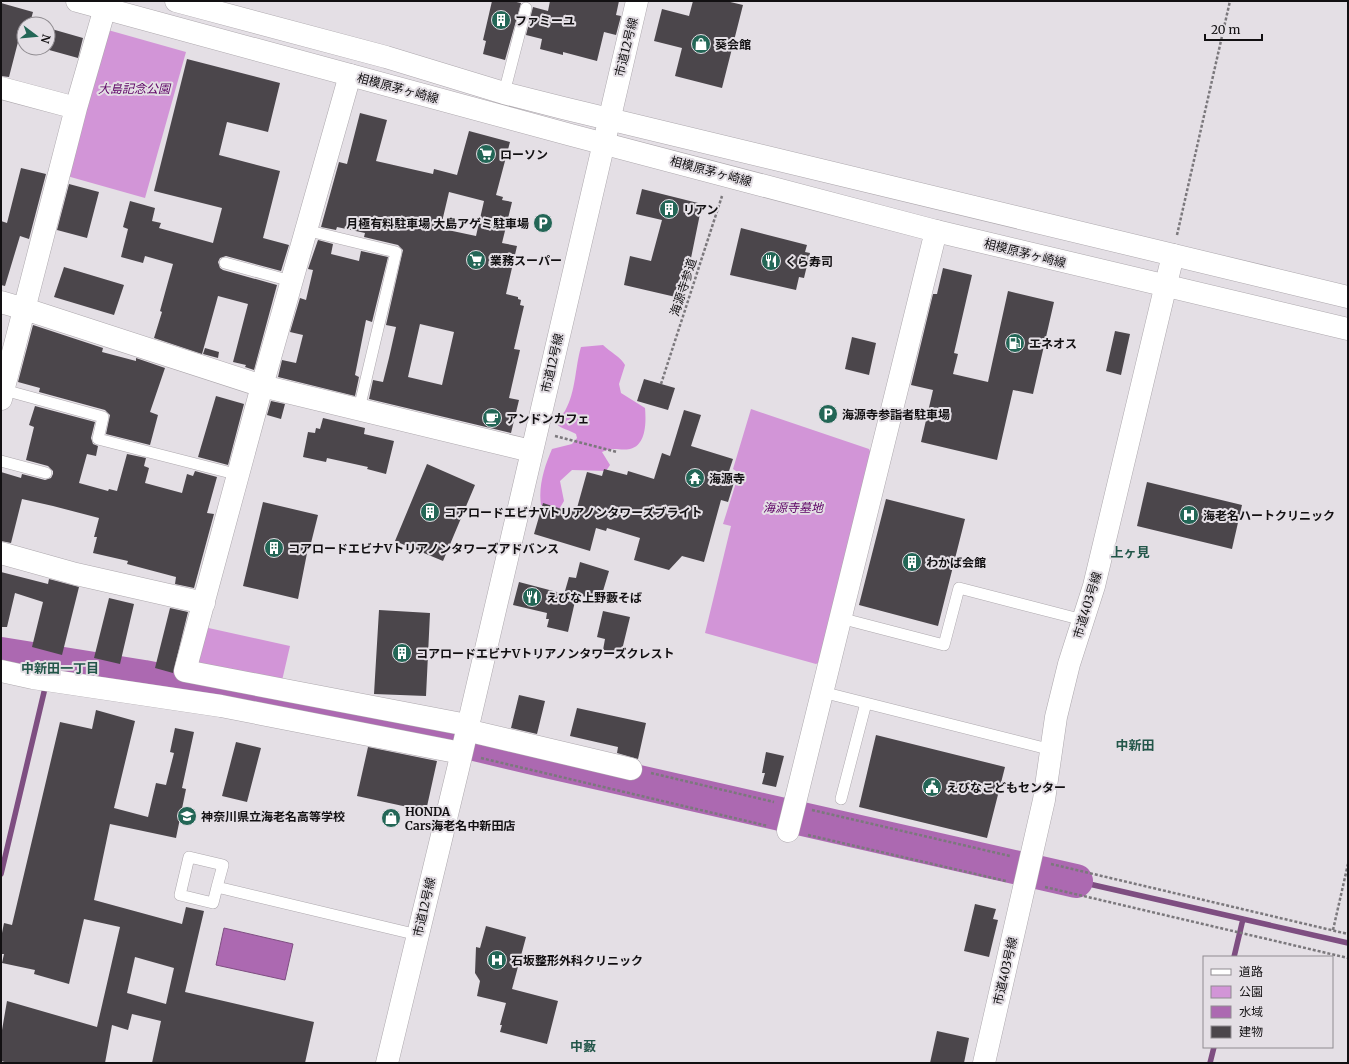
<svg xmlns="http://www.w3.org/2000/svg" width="1349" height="1064" font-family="Merriweather,'Noto Sans JP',serif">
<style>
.green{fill:#d295d7}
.forest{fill:#d48ed9}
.water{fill:#ac69b1;stroke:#7e4e81}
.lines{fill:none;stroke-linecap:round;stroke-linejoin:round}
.stream{stroke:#7e4e81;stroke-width:5.5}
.river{stroke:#ac69b1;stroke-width:34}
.building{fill:#4b464b;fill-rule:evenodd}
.service-casing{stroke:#ada8ad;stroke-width:12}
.minor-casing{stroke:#ada8ad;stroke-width:23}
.tertiary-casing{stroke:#ada8ad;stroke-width:23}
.primary-casing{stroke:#ada8ad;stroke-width:23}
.path{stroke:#7b787c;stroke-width:2.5;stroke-dasharray:3 2;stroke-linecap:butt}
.service{stroke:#fff;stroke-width:11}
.minor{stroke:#fff;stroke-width:22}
.tertiary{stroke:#fff;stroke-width:22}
.primary{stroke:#fff;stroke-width:22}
.labels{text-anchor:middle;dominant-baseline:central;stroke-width:4;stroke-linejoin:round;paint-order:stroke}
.poi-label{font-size:12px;font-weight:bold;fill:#121012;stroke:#e4dfe5;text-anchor:start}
.street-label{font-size:12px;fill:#121012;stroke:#e4dfe5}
.park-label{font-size:12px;font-style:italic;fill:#5c0064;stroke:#e4dfe5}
.neighbourhood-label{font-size:13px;font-weight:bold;fill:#225649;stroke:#e4dfe5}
</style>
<rect width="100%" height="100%" fill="#e4dfe5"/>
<path class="green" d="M108,30L186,52L145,198L67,176Z
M751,409L869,449L871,453L820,662L816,664L705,633L731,526L723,524L739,473L733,469Z
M204,627L290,646L281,685L194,662Z"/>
<path class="forest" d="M603,345C610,352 621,357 625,365L619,384L621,393L645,408C646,420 647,445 630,449C618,451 615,446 602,452L610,465L606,471L572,470L560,481L564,501L558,511L541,505C538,486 545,465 552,449L572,444L577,438L576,434C570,430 560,429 556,423C558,419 562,415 565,411C576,392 575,367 581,347Z"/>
<path class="water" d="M224,928L293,944L285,980L216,965Z"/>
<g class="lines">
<path class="stream" d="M1,874L45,688
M1076,881L1348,943
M1234,957L1243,919
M1210,1063L1214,1047"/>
<path class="river" d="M1,654L144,677L407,728L546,761L1076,881"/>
</g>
<path class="building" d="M492,1H512L521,3L505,60L483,54L486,41L483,40Z
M550,1H619L616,15L621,16L616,35L604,32L597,61L563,52V55L540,49L542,39L526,35L533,7L548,11Z
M693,1H726L743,5L722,88L675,76L682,48L654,41L662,9L689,16Z
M1,3L33,12L30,23L32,24H24V43L18,42L9,77L1,76Z
M48,28L83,38L78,58L42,48H48Z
M187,59L280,83L268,132L227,122L219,155L280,171L263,238L289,245L281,271L226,256L220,258L218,262L220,268L223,270L277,285L254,370L245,367L246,365L233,362L248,304L218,296L202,354L154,338L162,312L160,311L173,264L145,256L143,263L121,257L128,229L123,227L130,201L155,208L152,221L161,223L159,228L213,243L222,208L154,191Z
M360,113L387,120L376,161L433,174L434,169L457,175L469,131L510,142L496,195L503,197L502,200L512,202L502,243L517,246L506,294L518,297V299L521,300L520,305L524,306L514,349L520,350L509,398L519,400L511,433L369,399L373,380L383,382L389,358L396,327L386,325L403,250L398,245L364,237L365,233L337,227L336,230L321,227L339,162L347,164ZM449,192L484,201L476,236L443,229V226H441ZM420,324L454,332L442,385L408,377Z
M21,168L46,174L29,239L20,236L5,286L1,285V221L7,223Z
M69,184L99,192L87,238L57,230Z
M642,189L702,204L690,263L688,262L680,298L624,285L630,256L651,261L662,220L636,214Z
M741,228L807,245L805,252L810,253L804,278L799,277L796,290L730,275Z
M318,240L333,244L331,254L359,261L361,251L388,257L372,322L366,320L355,375L359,377L355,396L278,377L282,360L296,363L303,335L290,332L300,298L306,300L313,270L308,269Z
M64,267L124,285L114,315L54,297Z
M943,268L972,275L954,353L958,354L953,374L988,382L1008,291L1054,302L1033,394L1013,390L997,460L921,442L933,390L911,385L933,294H937Z
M33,325L103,348L102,352L136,361V358L165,368L150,412L158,415L150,445L106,434L110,415L105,410L39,392L40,388L18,382Z
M1115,331L1130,334L1121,375L1106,371Z
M852,337L876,343L869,375L845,369Z
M205,348L219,352L218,358L203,354Z
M644,379L675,388L668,410L637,401Z
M216,396L244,404L228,465L198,457Z
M271,401L285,404L281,419L267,415Z
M35,406L95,422L91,438L93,444L98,446L96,456L87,454L79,483L108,491L109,489L117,491L127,454L146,458L144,466L149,468L145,483L182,493L187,474L193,476L195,471L217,477L207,513L214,514L194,588L175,584L176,577L127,564L128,561L93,553L97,537H94L99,518L53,506L22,499L11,543L1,541V472L21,478L22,474L45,480L51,478L53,474V471L48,466L26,460L34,427L29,425Z
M684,410L701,415L691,446L733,459L728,474L736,476L728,502L721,500L704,562L682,556L669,570L634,560L640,538L607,528L606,531L596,528L590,551L534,534L543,503L571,512L573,507L577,508L587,472L602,476L604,469L627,475L628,471L654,479L662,453L670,456Z
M323,418L365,428L364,434L394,441L386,474L367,469L368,467L327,458L326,462L303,457L308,432L315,433L316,428L320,429Z
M427,464L475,485L443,561L395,541Z
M1147,482L1242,505L1232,549L1137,526Z
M886,499L965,519L938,626L859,605Z
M263,502L318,515L311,543H309L298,599L243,586Z
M580,562L609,571L600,601L565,591L569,577L576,578Z
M1,572L48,584L49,579L79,587L62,655L32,647L43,602L15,593L7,627H1Z
M519,582L576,597L568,632L547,627L549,619H546L547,613L513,605Z
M109,598L134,604L120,664L94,658Z
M170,608L188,612L173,673L155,668Z
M379,610L430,613L426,696L374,694Z
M603,611L630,617L621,654L603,650L605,639L597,637Z
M519,695L545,701L537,734L511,728Z
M577,708L646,723L638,759L617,753L618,747L570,736Z
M96,710L135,721L114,808L148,817L156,783L166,785L174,753L170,752L175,728L194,732L182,788L186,789L176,838L110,824L94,900L182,924L186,907L204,911L185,992L314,1022L305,1063H152L161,1021L132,1014L128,1030L112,1025L105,1063H8L1,1061V1036L7,1001L97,1027L120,927L84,919L69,984L34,974L35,970L2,963L4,954H1V938L4,923L12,925L60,722L92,729ZM135,957L174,968L166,1004L127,993Z
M876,735L1005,767L987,838L859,807Z
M236,742L261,748L247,802L222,796Z
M368,747L437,761L426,811L357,796Z
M766,752L784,756L776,787L762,784L765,773H762Z
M975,904L996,909L993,919L998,920L989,957L964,951Z
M486,926L526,937L512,989L558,1001L547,1044L500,1032L502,1025H500L506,1003L477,996L480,981L475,973L476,947L480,948Z
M937,1031L969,1038L964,1063H930Z"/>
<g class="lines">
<defs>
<path id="service" d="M504,93L526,8
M305,230L396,252L359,409
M225,263L291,281
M4,390L103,417L98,439L239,475
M1,461L46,473
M840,618L944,645L959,588L1083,620
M822,692L1052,750
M841,799L866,703
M217,887L213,903L180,895L189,857L223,865L217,887L418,935"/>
<path id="minor" d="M350,75L262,386L185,671L467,725
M1,88L76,108
M1,302L25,309L262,386L531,451
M1,399L76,108L107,1
M1,553L76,574L204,603
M1,671L33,678L221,706L461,753
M466,730L631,769
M788,831L936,231"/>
<path id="tertiary" d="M387,1063L458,769L637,1
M984,1063L1044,800L1056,717L1069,664L1094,586L1173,255"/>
<path id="primary" d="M77,1L571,135L936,231L1348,329
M176,1L386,57L504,93L563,108L1348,297"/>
</defs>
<use href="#service" class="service-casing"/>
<use href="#minor" class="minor-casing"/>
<use href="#tertiary" class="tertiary-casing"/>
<use href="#primary" class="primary-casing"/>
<path class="path" d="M1177,235L1230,1
M661,384L722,196
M555,436L617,452
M481,758L768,826
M651,773L774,802
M812,810L1010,856
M808,835L1006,881
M1051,864L1348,934
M1045,887L1348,958
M1333,930L1348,864"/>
<use href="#service" class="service"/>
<use href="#minor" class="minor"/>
<use href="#tertiary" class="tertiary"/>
<use href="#primary" class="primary"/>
</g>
<defs>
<symbol id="building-disc" viewBox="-11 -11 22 22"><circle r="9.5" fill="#236656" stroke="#e4dfe5"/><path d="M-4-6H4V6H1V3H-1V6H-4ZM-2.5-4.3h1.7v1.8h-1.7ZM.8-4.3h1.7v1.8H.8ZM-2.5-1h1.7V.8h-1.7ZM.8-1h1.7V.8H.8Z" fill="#fff"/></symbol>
<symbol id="shop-disc" viewBox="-11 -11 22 22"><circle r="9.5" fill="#236656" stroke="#e4dfe5"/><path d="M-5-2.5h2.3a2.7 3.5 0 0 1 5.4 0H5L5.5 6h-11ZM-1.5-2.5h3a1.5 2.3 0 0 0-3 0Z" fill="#fff"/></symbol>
<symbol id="supermarket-disc" viewBox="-11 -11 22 22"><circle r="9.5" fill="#236656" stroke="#e4dfe5"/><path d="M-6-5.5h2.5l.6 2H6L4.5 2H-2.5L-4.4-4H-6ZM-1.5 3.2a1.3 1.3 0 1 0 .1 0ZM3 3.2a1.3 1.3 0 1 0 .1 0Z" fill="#fff"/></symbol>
<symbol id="parking-disc" viewBox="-11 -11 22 22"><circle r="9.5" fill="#236656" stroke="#e4dfe5"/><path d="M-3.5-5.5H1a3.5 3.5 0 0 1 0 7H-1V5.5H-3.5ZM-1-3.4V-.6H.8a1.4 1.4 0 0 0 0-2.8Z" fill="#fff"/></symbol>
<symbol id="restaurant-disc" viewBox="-11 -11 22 22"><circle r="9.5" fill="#236656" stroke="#e4dfe5"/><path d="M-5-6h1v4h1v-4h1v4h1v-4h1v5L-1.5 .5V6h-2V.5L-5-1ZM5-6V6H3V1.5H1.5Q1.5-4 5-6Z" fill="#fff"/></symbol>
<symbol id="fuel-disc" viewBox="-11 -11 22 22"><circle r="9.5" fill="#236656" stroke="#e4dfe5"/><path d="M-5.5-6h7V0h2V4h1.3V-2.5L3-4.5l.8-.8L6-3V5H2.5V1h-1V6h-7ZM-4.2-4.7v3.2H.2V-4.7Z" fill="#fff"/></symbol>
<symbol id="cafe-disc" viewBox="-11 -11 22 22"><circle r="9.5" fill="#236656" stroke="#e4dfe5"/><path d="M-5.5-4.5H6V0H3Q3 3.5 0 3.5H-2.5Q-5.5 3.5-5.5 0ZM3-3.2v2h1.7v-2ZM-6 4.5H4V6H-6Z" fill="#fff"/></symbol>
<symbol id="temple-disc" viewBox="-11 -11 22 22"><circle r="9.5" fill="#236656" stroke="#e4dfe5"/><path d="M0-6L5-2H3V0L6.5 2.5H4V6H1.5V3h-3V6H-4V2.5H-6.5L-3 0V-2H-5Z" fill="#fff"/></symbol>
<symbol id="hospital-disc" viewBox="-11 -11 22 22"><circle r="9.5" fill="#236656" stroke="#e4dfe5"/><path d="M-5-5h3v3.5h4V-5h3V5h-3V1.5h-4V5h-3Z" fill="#fff"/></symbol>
<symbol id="civic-disc" viewBox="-11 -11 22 22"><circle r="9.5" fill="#236656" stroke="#e4dfe5"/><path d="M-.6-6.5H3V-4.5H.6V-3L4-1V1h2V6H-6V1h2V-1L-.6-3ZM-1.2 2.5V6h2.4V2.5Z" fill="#fff"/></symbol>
<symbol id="school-disc" viewBox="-11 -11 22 22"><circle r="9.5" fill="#236656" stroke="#e4dfe5"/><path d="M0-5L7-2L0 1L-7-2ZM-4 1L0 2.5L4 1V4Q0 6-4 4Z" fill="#fff"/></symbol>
</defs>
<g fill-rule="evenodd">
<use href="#building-disc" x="490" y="9" width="22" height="22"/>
<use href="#shop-disc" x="690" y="33" width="22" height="22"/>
<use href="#supermarket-disc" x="475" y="143" width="22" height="22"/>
<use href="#building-disc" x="658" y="198" width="22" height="22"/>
<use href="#parking-disc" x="532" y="212" width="22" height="22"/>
<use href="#supermarket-disc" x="465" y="249" width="22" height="22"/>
<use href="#restaurant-disc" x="760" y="250" width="22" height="22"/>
<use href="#fuel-disc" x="1004" y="332" width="22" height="22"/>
<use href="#parking-disc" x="817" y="403" width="22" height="22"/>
<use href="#cafe-disc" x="481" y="407" width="22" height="22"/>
<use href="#temple-disc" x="684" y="467" width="22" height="22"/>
<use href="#building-disc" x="419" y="501" width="22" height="22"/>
<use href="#hospital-disc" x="1178" y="504" width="22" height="22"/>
<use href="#building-disc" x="263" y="537" width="22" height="22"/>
<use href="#building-disc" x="901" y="551" width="22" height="22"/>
<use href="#restaurant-disc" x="521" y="586" width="22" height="22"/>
<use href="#building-disc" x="391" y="642" width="22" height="22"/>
<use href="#civic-disc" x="921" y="776" width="22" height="22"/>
<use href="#school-disc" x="176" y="805" width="22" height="22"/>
<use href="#shop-disc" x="380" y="807" width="22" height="22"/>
<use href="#hospital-disc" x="486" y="949" width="22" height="22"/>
</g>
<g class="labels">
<g class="poi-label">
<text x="515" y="20">ファミーユ</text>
<text x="715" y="44">葵会館</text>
<text x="500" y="154">ローソン</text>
<text x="683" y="209">リアン</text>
<text x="529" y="223" text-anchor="end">月極有料駐車場 大島アゲミ駐車場</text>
<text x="490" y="260">業務スーパー</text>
<text x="785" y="261">くら寿司</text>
<text x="1029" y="343">エネオス</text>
<text x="842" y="414">海源寺参詣者駐車場</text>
<text x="506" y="418">アンドンカフェ</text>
<text x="709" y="478">海源寺</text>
<text x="444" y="512">コアロードエビナVトリアノンタワーズブライト</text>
<text x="1203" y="515">海老名ハートクリニック</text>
<text x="288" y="548">コアロードエビナVトリアノンタワーズアドバンス</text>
<text x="926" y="562">わかば会館</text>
<text x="546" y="597">えびな上野藪そば</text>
<text x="416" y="653">コアロードエビナVトリアノンタワーズクレスト</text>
<text x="946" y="787">えびなこどもセンター</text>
<text x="405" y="811">HONDA<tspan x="405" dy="14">Cars海老名中新田店</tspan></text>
<text x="201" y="816">神奈川県立海老名高等学校</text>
<text x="511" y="960">石坂整形外科クリニック</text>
</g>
<g class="street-label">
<text transform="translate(626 47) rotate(-76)">市道12号線</text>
<text transform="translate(398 88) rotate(15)">相模原茅ヶ崎線</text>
<text transform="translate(711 171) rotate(15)">相模原茅ヶ崎線</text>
<text transform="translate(1025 253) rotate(14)">相模原茅ヶ崎線</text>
<text transform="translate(683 287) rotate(-72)">海源寺参道</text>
<text transform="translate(552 363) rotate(-77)">市道12号線</text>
<text transform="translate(1087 605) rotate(-73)">市道403号線</text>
<text transform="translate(424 907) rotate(-77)">市道12号線</text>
<text transform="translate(1005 971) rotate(-77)">市道403号線</text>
</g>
<g class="park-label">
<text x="134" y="88">大島記念公園</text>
<text x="793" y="507">海源寺墓地</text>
</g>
<g class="neighbourhood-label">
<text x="1130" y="552">上ヶ見</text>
<text x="60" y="668">中新田一丁目</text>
<text x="1135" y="745">中新田</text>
<text x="583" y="1046">中藪</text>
</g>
</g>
<rect width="1349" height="1064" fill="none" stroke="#121012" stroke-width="4"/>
<rect x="1203" y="956" width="130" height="92" fill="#e4dfe5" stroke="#908c91"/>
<rect x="1211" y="969" width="20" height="6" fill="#ffffff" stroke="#908c91"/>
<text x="1239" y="976" font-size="12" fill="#121012">道路</text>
<rect x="1211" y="986" width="20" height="12" fill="#d295d7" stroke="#908c91"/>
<text x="1239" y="996" font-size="12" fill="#121012">公園</text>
<rect x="1211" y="1006" width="20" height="12" fill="#ac69b1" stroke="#908c91"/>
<text x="1239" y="1016" font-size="12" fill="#121012">水域</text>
<rect x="1211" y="1026" width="20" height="12" fill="#4b464b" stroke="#908c91"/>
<text x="1239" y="1036" font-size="12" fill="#121012">建物</text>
<g transform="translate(36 36) rotate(106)"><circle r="19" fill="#e4dfe5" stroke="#908c91"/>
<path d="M0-3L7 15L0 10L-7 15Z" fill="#236656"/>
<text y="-6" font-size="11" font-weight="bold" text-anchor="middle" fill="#121012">N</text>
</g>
<path d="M1205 34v6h57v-6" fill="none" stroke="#121012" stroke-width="2"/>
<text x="1211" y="34" font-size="12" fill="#121012" stroke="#e4dfe5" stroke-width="3" paint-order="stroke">20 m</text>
</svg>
